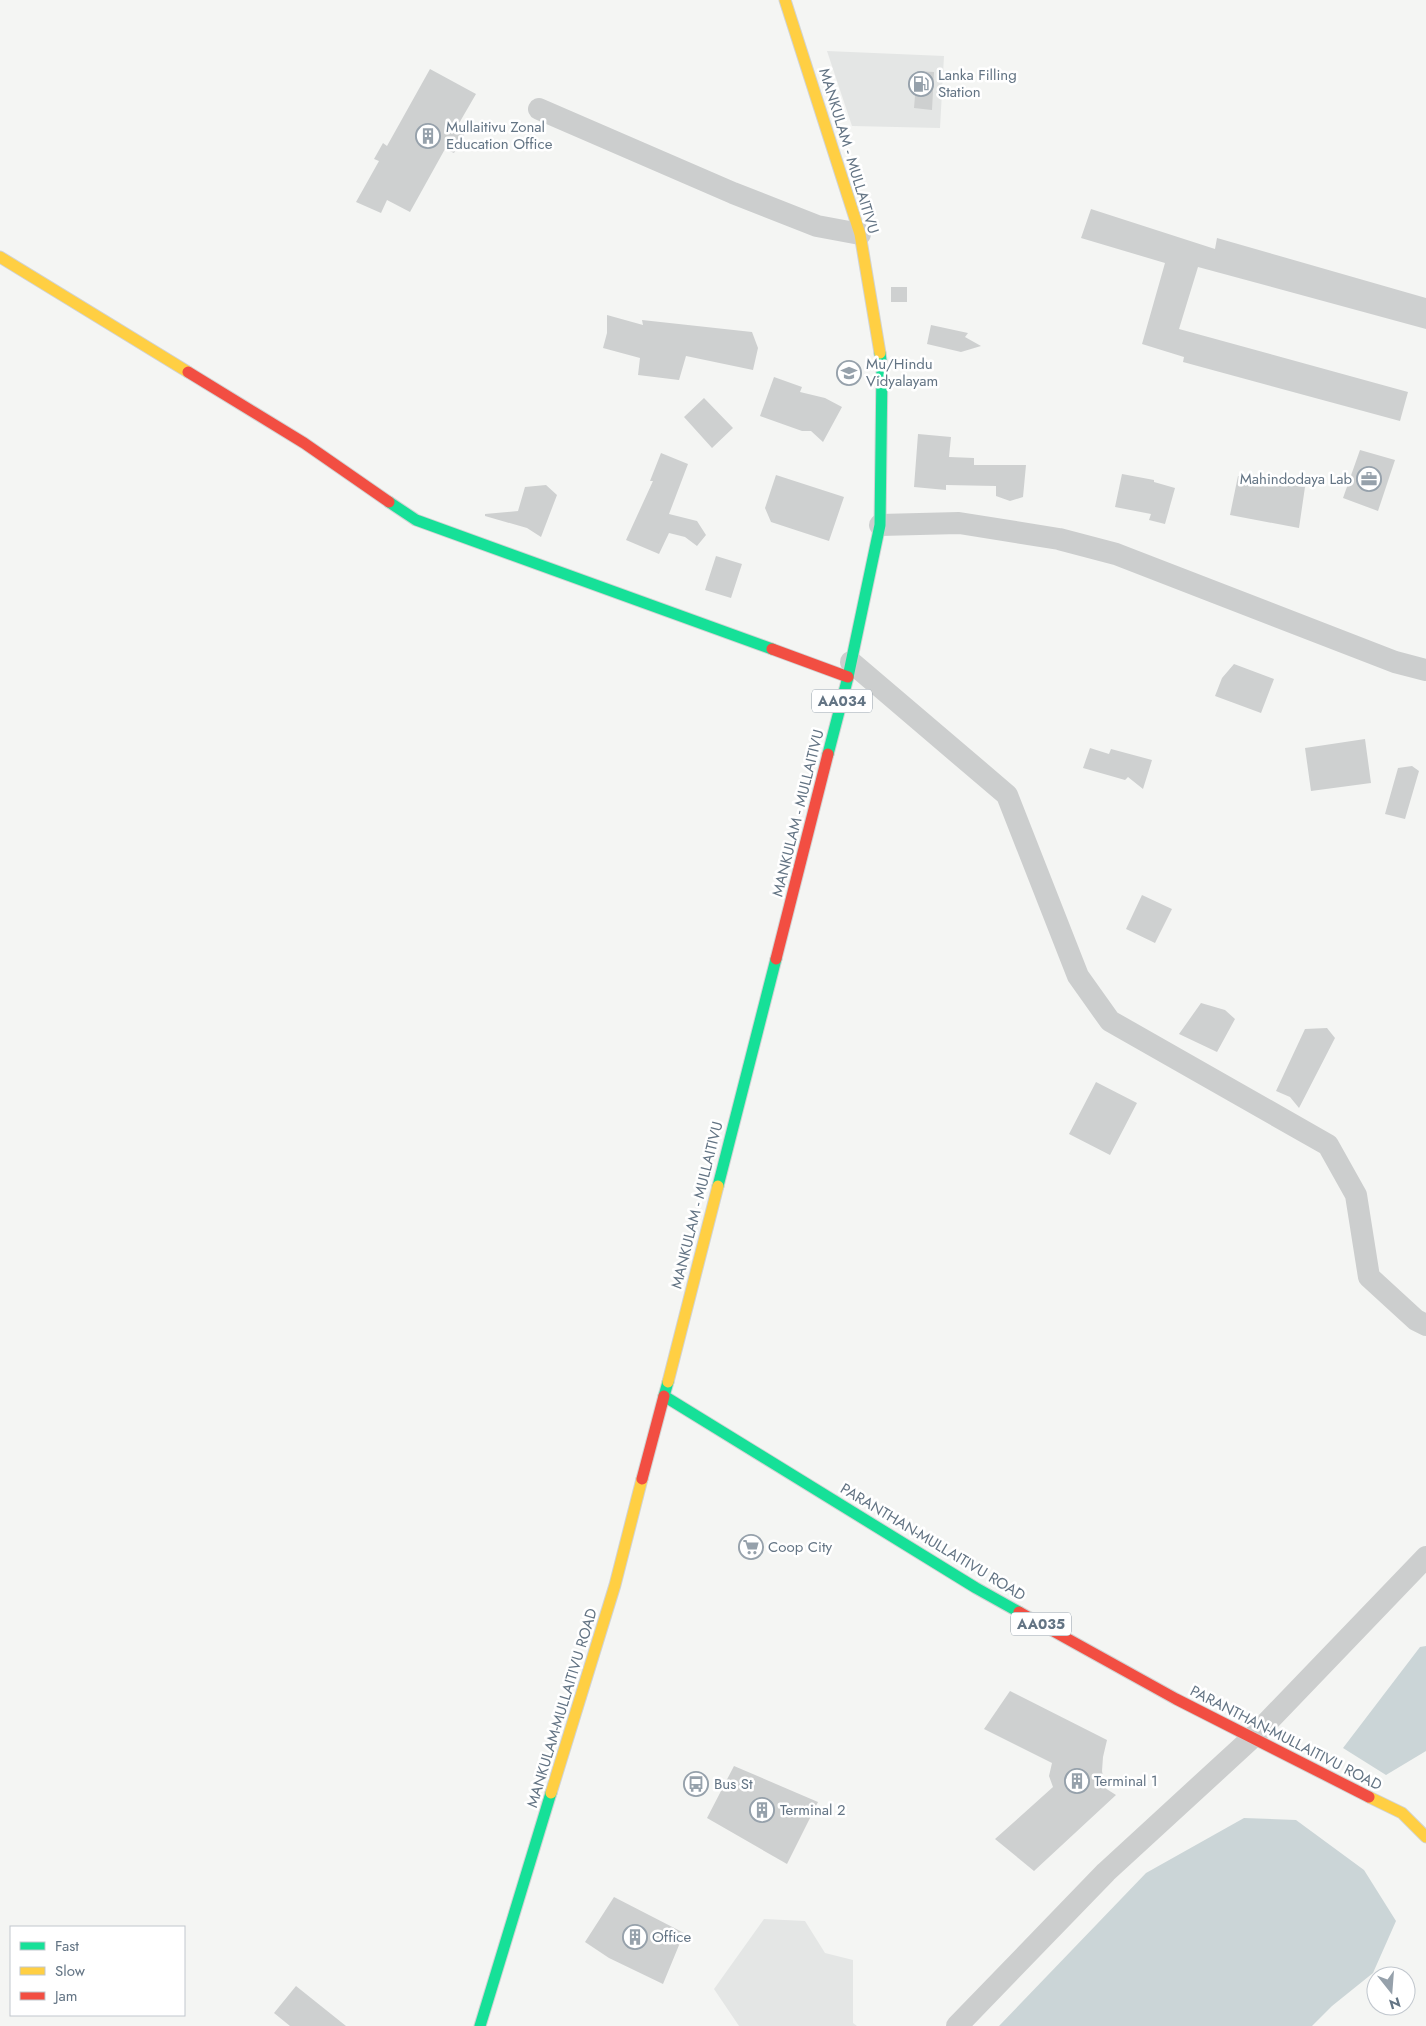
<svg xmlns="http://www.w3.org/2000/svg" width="1426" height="2026" font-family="Jost,sans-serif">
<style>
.built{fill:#e4e6e5}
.water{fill:#cbd5d7}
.building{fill:#ced0d0}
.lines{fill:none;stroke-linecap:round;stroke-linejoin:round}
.fast-casing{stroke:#d1d3d3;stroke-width:13}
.slow-casing{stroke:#d1d3d3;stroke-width:13}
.jam-casing{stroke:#d1d3d3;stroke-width:13}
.street{stroke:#cccece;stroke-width:22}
.fast{stroke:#16e098;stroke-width:11}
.slow{stroke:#ffcf43;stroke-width:11}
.jam{stroke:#f24e42;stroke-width:11}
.labels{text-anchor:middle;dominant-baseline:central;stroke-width:5;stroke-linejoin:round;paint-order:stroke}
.shield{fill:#fff;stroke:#929ea9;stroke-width:1}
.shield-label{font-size:14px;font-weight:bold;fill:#637484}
.poi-label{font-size:15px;fill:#637484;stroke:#fff;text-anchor:start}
.street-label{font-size:15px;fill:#637484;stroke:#fff}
</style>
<rect width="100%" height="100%" fill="#f4f5f3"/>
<path class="built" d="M827,51L944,56L940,128L852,126Z
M764,1919L805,1921L825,1953L853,1960V2023L857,2026H739L714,1989Z"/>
<path class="water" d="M1426,1646V1751L1386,1775L1343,1748L1420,1647Z
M1244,1818L1296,1820L1364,1870L1396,1921L1373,1973L1332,2006L1312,2026H999L1146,1873Z"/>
<path class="building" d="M430,69L476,94L458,125L467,129L454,153L445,149L410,212L387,200L381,213L356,202L379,161L374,159L383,143L387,146Z
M917,71L934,72L932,110L914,108Z
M1091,209L1215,249L1217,238L1426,298V329L1198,267L1179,329L1408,392L1400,421L1183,362L1184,357L1142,344L1165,263L1081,238Z
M891,287H907V302H891Z
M607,315L643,325L642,320L752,332L758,348L753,370L686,356L679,380L638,375L640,358L603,348L607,333Z
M931,325L968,333L965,337L981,346L961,352L927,344Z
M774,377L802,387L800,392L825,398L842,407L823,442L811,431H802L760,416Z
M704,398L733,428L712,448L684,417Z
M918,434L951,437L949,457L974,458V465H1026L1023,497L1010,501L996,496V486L946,485V490L914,487Z
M1360,450L1395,460L1378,511L1343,498Z
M661,453L688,464L669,514L697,521L706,535L697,546L685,537L669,533L659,554L626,540L653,481H650Z
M1122,474L1154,480V482L1175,488L1165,524L1149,520L1151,514L1115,507Z
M776,475L844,497L829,541L771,522L765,508Z
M1238,476L1305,487L1299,528L1230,515Z
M546,485L557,495L541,537L527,528L485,516V514L518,511L525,487Z
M716,556L742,564L731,598L705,590Z
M1234,664L1274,679L1261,713L1215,696L1222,678Z
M1365,739L1371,783L1311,791L1305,748Z
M1090,748L1109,754L1111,749L1152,760L1143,789L1128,777L1125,780L1083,768Z
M1412,766L1419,771L1405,819L1385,814L1398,768Z
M1142,895L1172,909L1155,943L1126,929Z
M1201,1003L1225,1010L1235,1019L1217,1052L1179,1034Z
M1327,1028L1335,1038L1299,1108L1290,1097L1276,1091L1305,1029Z
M1096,1082L1137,1103L1110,1155L1069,1134Z
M1010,1691L1107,1740L1103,1757L1102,1771L1105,1788L1116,1795L1034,1871L995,1839L1053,1787L1049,1776L1052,1763L984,1729Z
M734,1766L818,1802L787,1864L707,1818Z
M614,1897L684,1933L663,1984L609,1958L585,1942Z
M296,1986L346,2026H290L274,2013Z"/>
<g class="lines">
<defs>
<path id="fast" d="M389,502L416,520L772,649
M828,754L848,677L880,525L882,368L880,353
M718,1186L776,959
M668,1382L664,1396L976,1588L1019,1612
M480,2026L551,1793"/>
<path id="slow" d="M785,0L860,234L880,353
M0,257L188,372
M668,1382L718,1186
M551,1793L615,1585L642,1479
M1369,1797L1402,1813L1426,1837"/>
<path id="jam" d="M188,372L304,443L389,502
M772,649L848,677
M776,959L828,754
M642,1479L664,1396
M1019,1612L1176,1699L1369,1797"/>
</defs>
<use href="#fast" class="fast-casing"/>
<use href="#slow" class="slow-casing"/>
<use href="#jam" class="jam-casing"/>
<path class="street" d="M539,109L733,193L817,226L860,234
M880,525L959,523L1059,539L1116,554L1395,662L1426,670
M851,662L1007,795L1078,976L1110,1021L1328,1145L1356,1195L1369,1277L1416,1320L1426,1325
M957,2026L1106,1872L1253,1737L1426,1557"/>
<use href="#fast" class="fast"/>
<use href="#slow" class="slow"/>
<use href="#jam" class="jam"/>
</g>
<defs>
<symbol id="fuel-ring" viewBox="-11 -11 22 22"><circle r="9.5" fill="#fff" stroke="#96a1ab" stroke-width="1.5"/><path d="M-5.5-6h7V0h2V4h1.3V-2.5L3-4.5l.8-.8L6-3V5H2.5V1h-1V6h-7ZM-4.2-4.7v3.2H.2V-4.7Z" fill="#96a1ab"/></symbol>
<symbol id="building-ring" viewBox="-11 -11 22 22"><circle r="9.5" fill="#fff" stroke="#96a1ab" stroke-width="1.5"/><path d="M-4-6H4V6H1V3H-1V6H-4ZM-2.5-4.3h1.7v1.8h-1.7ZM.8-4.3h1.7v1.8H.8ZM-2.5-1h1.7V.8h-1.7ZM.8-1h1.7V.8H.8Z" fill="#96a1ab"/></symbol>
<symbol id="school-ring" viewBox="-11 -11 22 22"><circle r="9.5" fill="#fff" stroke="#96a1ab" stroke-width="1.5"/><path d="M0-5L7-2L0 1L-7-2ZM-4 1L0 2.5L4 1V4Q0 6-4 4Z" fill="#96a1ab"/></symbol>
<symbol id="office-ring" viewBox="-11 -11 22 22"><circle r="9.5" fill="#fff" stroke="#96a1ab" stroke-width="1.5"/><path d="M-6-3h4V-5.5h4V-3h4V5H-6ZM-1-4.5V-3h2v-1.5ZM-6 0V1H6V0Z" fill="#96a1ab"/></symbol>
<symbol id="supermarket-ring" viewBox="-11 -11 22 22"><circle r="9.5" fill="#fff" stroke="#96a1ab" stroke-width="1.5"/><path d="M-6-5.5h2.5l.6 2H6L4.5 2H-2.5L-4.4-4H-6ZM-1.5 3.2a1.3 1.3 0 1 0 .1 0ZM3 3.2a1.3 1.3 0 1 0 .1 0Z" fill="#96a1ab"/></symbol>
<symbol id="bus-ring" viewBox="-11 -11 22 22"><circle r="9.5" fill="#fff" stroke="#96a1ab" stroke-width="1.5"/><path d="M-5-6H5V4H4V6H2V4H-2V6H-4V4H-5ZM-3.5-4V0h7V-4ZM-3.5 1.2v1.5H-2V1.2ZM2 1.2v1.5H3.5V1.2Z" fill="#96a1ab"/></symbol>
</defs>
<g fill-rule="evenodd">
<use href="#fuel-ring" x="907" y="70" width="28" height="28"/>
<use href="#building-ring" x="414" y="122" width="28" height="28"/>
<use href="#school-ring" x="835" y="359" width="28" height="28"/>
<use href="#office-ring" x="1355" y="465" width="28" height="28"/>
<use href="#supermarket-ring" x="737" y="1533" width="28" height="28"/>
<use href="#building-ring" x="1063" y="1767" width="28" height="28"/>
<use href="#bus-ring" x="682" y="1770" width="28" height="28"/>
<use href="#building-ring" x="748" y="1796" width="28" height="28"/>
<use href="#building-ring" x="621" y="1923" width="28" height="28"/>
</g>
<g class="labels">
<g class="shield">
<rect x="812" y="689.5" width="60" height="23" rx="4"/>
<rect x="1011" y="1612.5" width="60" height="23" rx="4"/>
</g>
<g class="shield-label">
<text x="842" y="701">AA034</text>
<text x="1041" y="1624">AA035</text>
</g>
<g class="poi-label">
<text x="938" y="75">Lanka Filling<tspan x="938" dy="17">Station</tspan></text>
<text x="446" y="127">Mullaitivu Zonal<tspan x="446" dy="17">Education Office</tspan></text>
<text x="866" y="364">Mu/Hindu<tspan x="866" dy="17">Vidyalayam</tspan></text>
<text x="1352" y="479" text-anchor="end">Mahindodaya Lab</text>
<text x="768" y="1547">Coop City</text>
<text x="1094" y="1781">Terminal 1</text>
<text x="714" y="1784">Bus St</text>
<text x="780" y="1810">Terminal 2</text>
<text x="652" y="1937">Office</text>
</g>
<g class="street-label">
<text transform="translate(849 151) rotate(73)">MANKULAM - MULLAITIVU</text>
<text transform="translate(798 813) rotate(-76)">MANKULAM - MULLAITIVU</text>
<text transform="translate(697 1205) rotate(-76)">MANKULAM - MULLAITIVU</text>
<text transform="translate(933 1542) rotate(31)">PARANTHAN-MULLAITIVU ROAD</text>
<text transform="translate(562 1708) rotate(-73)">MANKULAM-MULLAITIVU ROAD</text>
<text transform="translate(1286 1738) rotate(27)">PARANTHAN-MULLAITIVU ROAD</text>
</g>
</g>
<rect x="10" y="1926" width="175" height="90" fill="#ffffff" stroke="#c1c7ce"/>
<rect x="20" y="1942" width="25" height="8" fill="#16e098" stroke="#c1c7ce"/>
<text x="55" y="1951" font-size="15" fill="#637484">Fast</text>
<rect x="20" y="1967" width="25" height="8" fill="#ffcf43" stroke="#c1c7ce"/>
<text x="55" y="1976" font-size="15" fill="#637484">Slow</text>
<rect x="20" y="1992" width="25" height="8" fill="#f24e42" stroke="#c1c7ce"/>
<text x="55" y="2001" font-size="15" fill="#637484">Jam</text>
<g transform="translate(1391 1991) rotate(163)"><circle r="24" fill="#ffffff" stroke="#c1c7ce"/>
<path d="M0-4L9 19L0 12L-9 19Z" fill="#96a1ab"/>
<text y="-8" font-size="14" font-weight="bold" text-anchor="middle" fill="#637484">N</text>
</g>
</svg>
